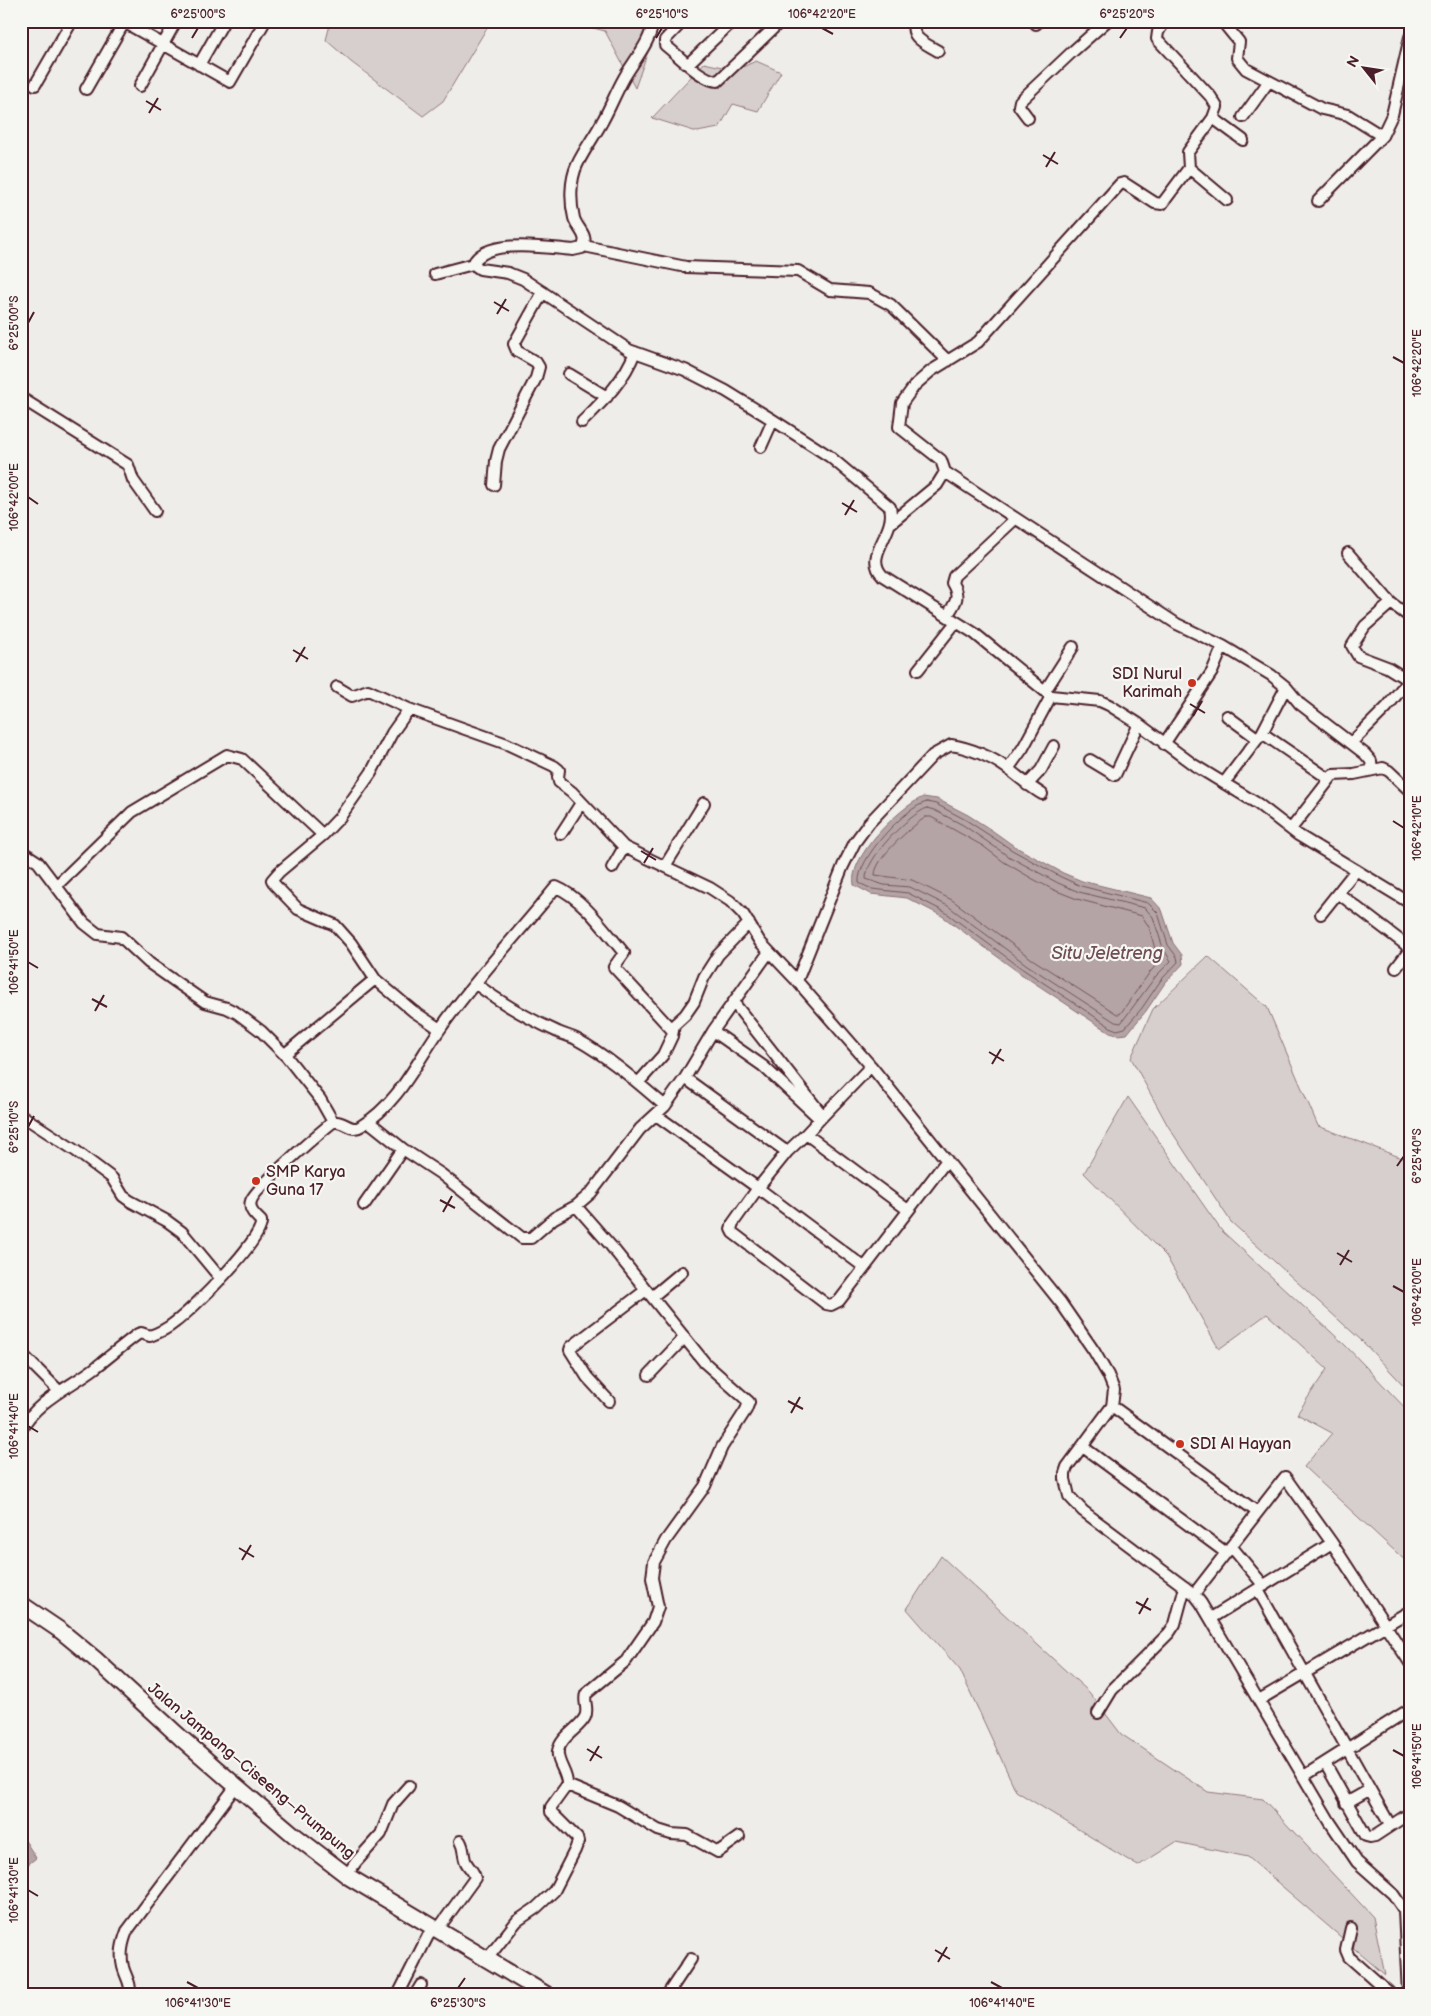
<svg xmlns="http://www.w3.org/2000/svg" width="1431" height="2016" font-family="'Balsamiq Sans',sans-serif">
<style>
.green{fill:#d7cfce;stroke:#90777c}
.water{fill:#b4a4a5;stroke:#8a6f74}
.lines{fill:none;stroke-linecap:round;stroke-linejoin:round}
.shore{stroke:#74545c;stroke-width:1}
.minor-casing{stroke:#4a1f2b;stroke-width:14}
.primary-casing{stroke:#4a1f2b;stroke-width:19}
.minor{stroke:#f6f6f2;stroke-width:10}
.primary{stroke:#f6f6f2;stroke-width:15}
.ticks{fill:none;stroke:#4a1f2b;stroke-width:2}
.poi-dot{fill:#c8321e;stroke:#f6f6f2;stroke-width:2}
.labels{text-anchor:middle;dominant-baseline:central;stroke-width:4.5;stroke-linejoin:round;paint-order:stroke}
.poi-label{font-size:16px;fill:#4a1f2b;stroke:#f6f6f2;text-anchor:start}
.street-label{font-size:16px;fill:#4a1f2b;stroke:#f6f6f2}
.water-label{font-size:18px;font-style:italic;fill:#6f4e56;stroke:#f6f6f2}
.neatline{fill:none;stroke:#4a1f2b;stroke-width:2}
.ticks-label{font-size:12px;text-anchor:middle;fill:#4a1f2b}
</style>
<rect width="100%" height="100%" fill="#efedea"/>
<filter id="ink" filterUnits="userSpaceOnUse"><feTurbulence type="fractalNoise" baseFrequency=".02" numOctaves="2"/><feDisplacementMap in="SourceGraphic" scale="10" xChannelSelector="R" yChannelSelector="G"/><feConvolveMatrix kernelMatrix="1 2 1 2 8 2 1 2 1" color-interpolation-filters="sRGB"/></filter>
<g filter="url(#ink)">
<path class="green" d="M331,21H491L443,101L423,116L351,62L326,40Z
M566,21H648L656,29L635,88L605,31Z
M756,61L781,72L758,111L733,104L719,128L697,132L652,118L704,63L736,70Z
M1208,956L1267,1007L1318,1126L1410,1161V1392L1362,1341L1231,1222L1168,1126L1131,1058L1153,1009Z
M1128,1097L1221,1230L1344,1344L1410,1413V1565L1304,1467L1332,1433L1297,1414L1327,1369L1267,1314L1219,1349L1166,1256L1084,1173Z
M941,1556L1089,1692L1121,1734L1208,1792L1263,1799L1373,1917L1385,1975L1248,1857L1176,1842L1138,1866L1016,1791L960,1670L907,1609Z"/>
<path class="water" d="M923,797L937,799L968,815L993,831L1014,846L1063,873L1082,881L1151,898L1162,910L1173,943L1182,955L1183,964L1165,983L1146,1011L1127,1034L1117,1035L1110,1033L1021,974L942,916L907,898L871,894L854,885C848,857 900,807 923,797Z
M21,1834L36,1858L21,1870Z"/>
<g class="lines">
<path class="shore" d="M927,802L936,804L966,820L1012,850L1061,877L1081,886L1148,903L1158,913L1168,945L1177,957L1178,962L1161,980L1142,1008L1125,1028L1117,1030L1112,1028L1024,970L945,912L908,893L872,889L859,883C856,860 906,806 927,802Z
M927,808L934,810L963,825L1008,856L1058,883L1079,892L1145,908L1153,917L1163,948L1171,961L1156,976L1121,1023L1115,1022L1027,965L948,906L910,887L884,885L866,879C865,859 908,815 927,808Z
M926,817H931L983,846L1004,862L1033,879L1054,890L1077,899L1142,916L1149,927L1155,949L1161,960L1150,972L1120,1014H1117L1032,959L952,900L912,880L875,875C875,858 912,826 926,817Z"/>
<defs>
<path id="minor" d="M122,21L230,82L264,23
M683,21L665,40V45C678,55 702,81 718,81L781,21
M915,21C908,38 927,44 938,51
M1165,21L1158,32L1157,39L1211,97L1217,107L1213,118L1188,152L1189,168
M1222,21L1239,42L1237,58L1246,69L1322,109L1348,115L1382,136L1318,201
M1036,24L1039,21
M688,64L733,21
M199,65L224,21
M35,85L72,21
M140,86L176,21
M86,89L125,21
M1243,117L1269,81
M1028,118L1019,106L1020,101L1072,52L1107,21
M1213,118L1243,140
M1382,136L1392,115L1410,37
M584,246L686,267L798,271L830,290L869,293L891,305L948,361
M473,264C486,237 548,248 573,250L582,248C590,236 577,229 574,218C570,202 570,180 577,165C584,150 594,137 602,122C610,108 616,92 624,78C632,63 654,38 652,21
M435,274L473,264L480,269L508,273L523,279L629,350L685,370L726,391L773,420L829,456L890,507C897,534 862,555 883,576L974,633L1051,696L1100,701L1109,705L1139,724L1194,765L1258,804L1298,835L1410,903
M569,374L607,397
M21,398L128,465L133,480L155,511
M582,422C603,401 624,381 635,352
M761,447L773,420
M945,472L1177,624L1223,646L1271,675L1286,687L1300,704L1365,754L1371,761L1372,769
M494,485L496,461L499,449L536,378L539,367L536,362L517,351L514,344L543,292
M891,523L937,485L945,472L941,460L899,427L902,403L915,385L931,371L978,342L1120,184L1124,183L1155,203L1162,204L1189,168L1227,200
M1348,553L1391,603L1410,617
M1391,603L1365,626L1352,646L1358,656L1387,667L1408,680
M947,616C955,603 961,598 952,583L954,576L1015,519
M918,670L956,622
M337,687L352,696L368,690L409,709
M1045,691L1073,647
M1227,716L1257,738
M1262,733L1329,779
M1351,743L1387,707L1410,678
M1164,744L1212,672L1223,646
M1090,760L1115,775L1139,724
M1008,769L1023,748L1051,696
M1224,783L1262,733L1286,687
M1027,785L1041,770L1054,746
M1291,829L1333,775L1354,774L1383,768L1389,771L1410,791
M561,834L581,803
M323,835L279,872L272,880L275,885L298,909L335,925L351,943L375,979L413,1011L440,1029
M21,851L38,862L84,923L98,934L121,937L149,963L176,982L205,1002L227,1008L237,1013L261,1031L286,1056L320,1099L333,1122
M665,866L704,803
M612,868L624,847L710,888L730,901L743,914L760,942L797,981L843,866L855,842L869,823L933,755L951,745C970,748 992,757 1008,769C1019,777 1030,787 1042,794
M57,885L132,812L227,755L242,759L323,835L340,817L371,773L392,733L409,709L507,744L554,766L559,770L558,777L559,782L572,792L624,847
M1338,893L1406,945L1409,951L1396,968
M1321,914L1356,870
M797,981L871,1066L1061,1303L1094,1351L1108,1375L1114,1390L1112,1406L1067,1467L1065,1473V1479L1069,1496L1083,1511L1194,1594L1201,1603L1330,1822L1357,1862L1393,1894L1404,1910L1408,1995
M476,984C501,1003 529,1019 558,1032C564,1035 571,1036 576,1039C609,1057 637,1082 665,1106
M734,1003L820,1112
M713,1031L763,1066L820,1119L806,1134L908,1210
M285,1054L375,979
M685,1078L787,1152
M638,1083L663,1055L672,1036L674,1025L685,1015L694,1002L704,977L718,955L749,923
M21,1115L76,1151L112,1178L123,1196L130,1201L167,1221L182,1232L221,1279
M656,1115L758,1188L733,1223L731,1229L733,1233L826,1304L831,1305L839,1301L947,1160
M820,1119L871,1066
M368,1121L403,1149L441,1174L522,1238H531L554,1218L576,1206L591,1193L640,1129L665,1106L685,1078L713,1031L769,952
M806,1134L787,1152L758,1188L864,1267
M364,1205L403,1149
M652,1297L682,1272
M21,1353L59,1391
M649,1375L684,1338
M609,1401L587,1377L570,1350L571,1347L646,1290
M1112,1406L1257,1512
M21,1430C36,1401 70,1387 95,1368C109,1357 123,1345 138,1334L141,1333L150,1336C158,1333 167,1329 174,1323C191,1311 264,1239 261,1221C256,1216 248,1210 251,1201C254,1189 319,1133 333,1122C344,1120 351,1133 361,1126C398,1104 416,1063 440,1029C475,979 518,934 556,887C583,898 606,932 624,953L614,967L673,1031
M1083,1447L1225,1552
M1231,1546L1264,1586
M1258,1590L1390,1825
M1194,1594L1285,1477L1332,1543L1410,1663
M1211,1618L1332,1543
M1259,1700L1410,1611
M1098,1713L1112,1690L1169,1633L1175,1624L1185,1587
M1325,1763L1366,1836L1370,1837L1375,1836L1410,1813
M1304,1776L1410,1709
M567,1785L618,1806L658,1830L671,1834L687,1835L718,1852L739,1837
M1346,1803L1369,1790
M347,1875L356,1862L381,1834L393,1804L409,1786
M1351,1928L1346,1950L1349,1957L1392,1995
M438,1929L475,1878C474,1870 467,1867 465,1860C463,1853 464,1848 460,1841
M487,1959L517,1921L536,1908L554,1891L575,1850L578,1842L577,1838L551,1812V1807L567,1785C568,1773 556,1762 558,1751C561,1736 579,1729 585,1717C589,1709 583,1701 586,1694L626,1661L653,1622L658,1607L652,1578L654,1562L666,1540L705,1486L722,1447L746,1410L749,1402L705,1363L611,1246L576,1206
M129,1995C132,1984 126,1978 123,1967C120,1954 122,1944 127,1931L236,1786
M398,1995L433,1926
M415,1995L421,1985
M667,1995L691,1959"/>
<path id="primary" d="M21,1604L61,1631L95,1659L181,1738L228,1779L294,1835L349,1877L547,1995"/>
</defs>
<use href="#minor" class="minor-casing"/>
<use href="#primary" class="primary-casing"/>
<use href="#minor" class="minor"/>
<use href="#primary" class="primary"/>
</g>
</g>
<path class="ticks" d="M822,28L833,34M192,38L198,28M656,38L662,28M1120,38L1127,28M146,101L161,110M149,113L158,98M1043,155L1058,164M1046,167L1055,152M494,302L509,311M497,314L506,299M28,323L34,312M1393,357L1404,363M28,497L38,504M842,503L857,512M845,515L854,500M293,650L308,659M296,662L305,647M1190,704L1205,713M1193,716L1202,701M1393,821L1404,828M641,851L656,860M644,863L653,848M28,962L38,968M92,999L107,1007M95,1011L104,995M989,1052L1004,1061M992,1064L1001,1049M28,1127L34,1116M1397,1166L1404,1156M440,1200L455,1208M443,1212L452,1196M1337,1253L1352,1262M1340,1265L1349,1250M1393,1286L1404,1292M788,1401L803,1409M791,1413L800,1397M28,1426L38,1432M239,1548L254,1557M242,1560L251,1545M1136,1602L1151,1610M1139,1614L1148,1598M587,1749L602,1758M1393,1750L1404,1756M590,1761L599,1746M28,1890L38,1896M935,1950L950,1959M938,1962L947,1947M187,1982L198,1988M991,1982L1002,1988M458,1988L465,1978"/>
<g class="poi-dot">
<circle cx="1192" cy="683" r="5"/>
<circle cx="256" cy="1181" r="5"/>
<circle cx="1180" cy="1444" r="5"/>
</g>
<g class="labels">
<g class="poi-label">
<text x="1182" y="674" text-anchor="end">SDI Nurul<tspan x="1182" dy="18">Karimah</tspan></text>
<text x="266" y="1172">SMP Karya<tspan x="266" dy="18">Guna 17</tspan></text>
<text x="1190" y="1444">SDI Al Hayyan</text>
</g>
<g class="street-label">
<text transform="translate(251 1771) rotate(40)">Jalan Jampang–Ciseeng–Prumpung</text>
</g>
<g class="water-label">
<text x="1107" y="953">Situ Jeletreng</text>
</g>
</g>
<rect width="1431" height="2016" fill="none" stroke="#f6f6f2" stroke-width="55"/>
<g transform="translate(1364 68) rotate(300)" stroke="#f6f6f2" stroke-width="4" paint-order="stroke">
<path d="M0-4L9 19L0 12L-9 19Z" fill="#4a1f2b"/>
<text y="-8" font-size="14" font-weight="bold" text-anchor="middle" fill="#4a1f2b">N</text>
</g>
<rect x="28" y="28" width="1376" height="1960" class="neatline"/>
<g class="ticks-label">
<text x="198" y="18">6°25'00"S</text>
<text x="662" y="18">6°25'10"S</text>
<text x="822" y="18">106°42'20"E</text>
<text x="1127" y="18">6°25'20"S</text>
<text transform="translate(14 323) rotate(-90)" y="4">6°25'00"S</text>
<text transform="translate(1417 363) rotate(-90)" y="4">106°42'20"E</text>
<text transform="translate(14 497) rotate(-90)" y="4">106°42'00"E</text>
<text transform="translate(1417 828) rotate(-90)" y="4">106°42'10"E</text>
<text transform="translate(14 962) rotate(-90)" y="4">106°41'50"E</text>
<text transform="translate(14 1127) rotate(-90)" y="4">6°25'10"S</text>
<text transform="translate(1417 1156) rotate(-90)" y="4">6°25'40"S</text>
<text transform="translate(1417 1292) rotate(-90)" y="4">106°42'00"E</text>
<text transform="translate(14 1426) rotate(-90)" y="4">106°41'40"E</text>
<text transform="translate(1417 1756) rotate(-90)" y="4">106°41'50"E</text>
<text transform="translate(14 1890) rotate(-90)" y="4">106°41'30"E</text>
<text x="198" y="2007">106°41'30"E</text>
<text x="458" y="2007">6°25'30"S</text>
<text x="1002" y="2007">106°41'40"E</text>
</g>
</svg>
